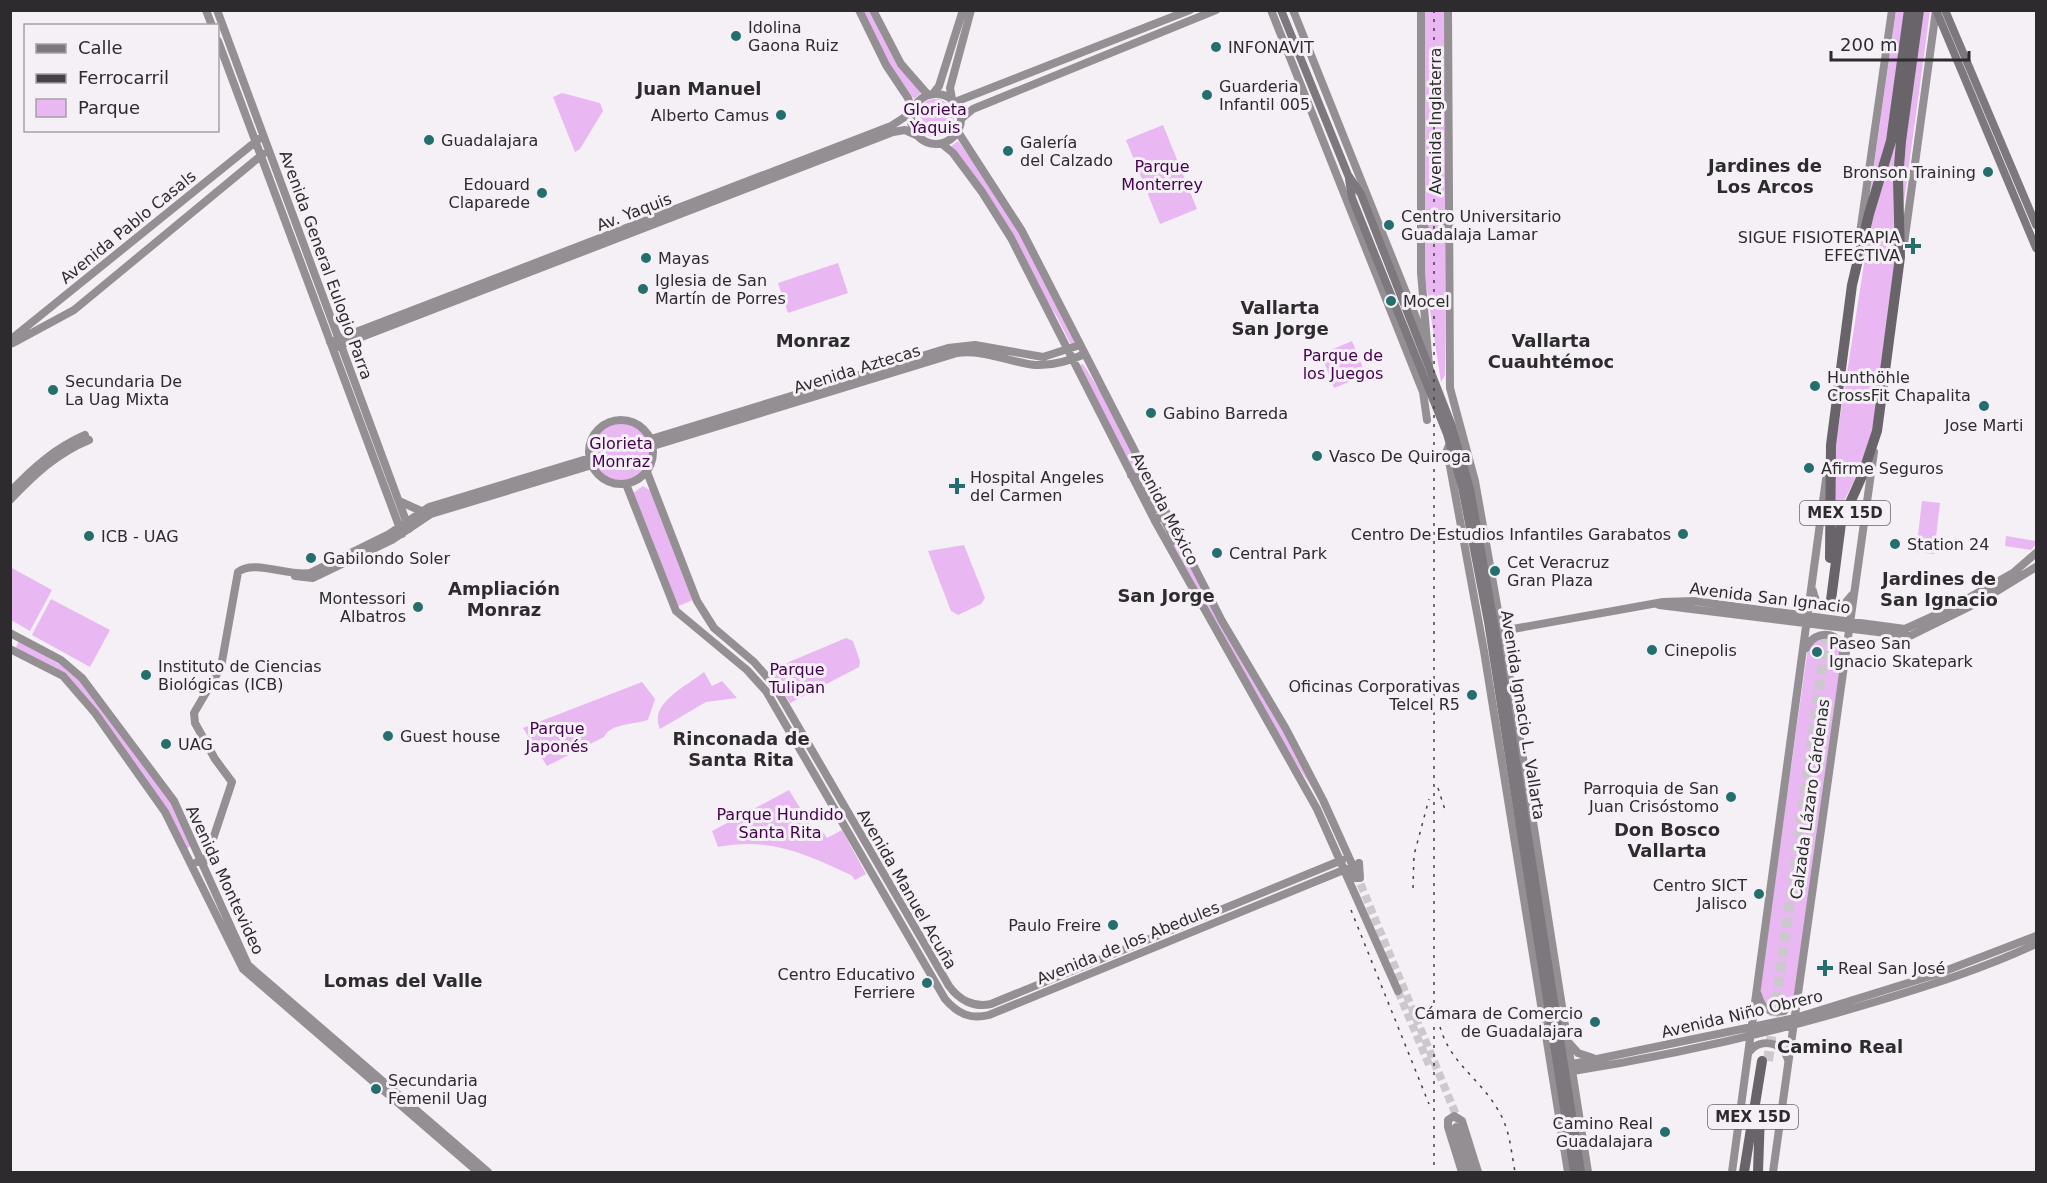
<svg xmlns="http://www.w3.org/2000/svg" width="2047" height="1183" font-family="'DejaVu Sans',sans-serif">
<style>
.green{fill:#e9b8f2}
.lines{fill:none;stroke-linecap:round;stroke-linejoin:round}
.secondary-tunnel{stroke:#cdc8ce;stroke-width:8;stroke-dasharray:8 4;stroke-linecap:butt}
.highway-tunnel{stroke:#cdc8ce;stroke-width:10;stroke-dasharray:10 5;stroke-linecap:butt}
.secondary{stroke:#938f93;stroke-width:8}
.primary{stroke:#7c787d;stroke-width:8}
.highway{stroke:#69646a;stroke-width:10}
.rail{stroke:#444245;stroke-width:1.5;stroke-dasharray:3 6;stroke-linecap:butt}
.poi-dot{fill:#246f6d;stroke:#f5eff6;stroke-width:2}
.labels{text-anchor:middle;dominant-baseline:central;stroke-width:6;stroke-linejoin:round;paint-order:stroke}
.shield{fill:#f5eff6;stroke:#69666a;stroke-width:1.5}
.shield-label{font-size:15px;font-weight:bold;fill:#2d2b2e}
.poi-label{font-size:16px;fill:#2d2b2e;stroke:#f5eff6;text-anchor:start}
.park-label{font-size:16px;fill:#44014f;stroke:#f5eff6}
.street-label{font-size:16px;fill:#2d2b2e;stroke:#f5eff6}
.neighbourhood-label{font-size:18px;font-weight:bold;fill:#2d2b2e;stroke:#f5eff6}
</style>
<rect width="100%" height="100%" fill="#f5eff6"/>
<path class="green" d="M861,11H872L921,93L914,99L884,57Z
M1424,11H1445V375L1441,382L1424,271Z
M1896,11H1930L1873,430C1865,461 1851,487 1837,515H1833L1835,450L1869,232V199Z
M562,93L600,103L603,111L580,149L575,152L553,97Z
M916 118a19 19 0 1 1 38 0a19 19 0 1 1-38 0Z
M1163,125L1197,209L1160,224L1126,140Z
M958,141L1007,209L1077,342L1071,345L1057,317L950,147Z
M838,263L848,293L788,313L778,283Z
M1352,341L1366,375L1334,388L1321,354Z
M1083,364L1104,397L1161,507L1158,508L1135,474L1080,365Z
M592 452a29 29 0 1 1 58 0a29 29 0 1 1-58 0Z
M643,486L651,491L693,600L676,607L633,493Z
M1922,501L1940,503L1934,554L1916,552Z
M2006,536L2036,541V544L2031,550L2005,546Z
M1168,543H1175L1189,559L1286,731L1318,797L1285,747Z
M964,545L985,598L981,604L958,615L951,611L928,551Z
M10,567L52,590L30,631L11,620Z
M51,599L110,630L90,667L32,635Z
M846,638L853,641L860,661L859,667L790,703L771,673L789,662Z
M1815,638H1835L1842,654L1794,1000L1790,1006L1769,1010L1759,995L1808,647Z
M19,641L71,671L84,684L173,804L191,846L186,849L76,686L15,649Z
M704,672L712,686L722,681L737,698L706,702L660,729C648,703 687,686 704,672Z
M642,682L655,699L648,720C633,725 611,723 604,737L547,766L523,728Z
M789,790L813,829L819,826L827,838L842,830L866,874L855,880L851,875C805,854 770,837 718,847L712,831Z"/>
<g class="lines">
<path class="secondary-tunnel" d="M1356,873L1459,1122
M1398,991L1430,1067"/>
<path class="highway-tunnel" d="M1768,1061L1829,616"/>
<path class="secondary" d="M206,10L212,26
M217,10L409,529
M859,10L886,65L908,98L912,110
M873,10L901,64L928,95
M1271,10L1423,392L1427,420
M1293,10L1419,325L1421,344
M1421,10V273L1429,365
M1448,10L1450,388L1475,481L1515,707L1588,1172
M218,41L402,534
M911 119a25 25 0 1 1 50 0a25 25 0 1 1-50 0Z
M933,94L939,86L963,10
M952,99L950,88L971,10
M955,102L1190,10
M961,119L973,109L1216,10
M958,132L1022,231L1222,621L1286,729L1323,800L1356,873
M942,144L953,153L982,192L1011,238L1155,521L1317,809L1398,991
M1424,226L1427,234L1444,233L1447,224
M1860,233L1892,10
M1904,244L1936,10
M10,340L259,139
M330,342L891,126L911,113
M13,343L74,310L263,154
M333,348L893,132L905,130L916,135
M589 452a32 32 0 1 1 64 0a32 32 0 1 1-64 0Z
M651,439L948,348L975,345L1043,357L1080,345
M1450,443L1447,450L1484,651L1568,1172
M653,446L957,353C983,349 1009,362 1035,365C1052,366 1069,361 1085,354
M647,472L697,601L714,628L754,662L774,685L949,986C959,1000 974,1008 991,1004L1342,860
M1131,475L1140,478L1155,509L1165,510
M626,484L676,611L747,670L766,691L945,999C957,1013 970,1020 989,1015L1346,869
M10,492C33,468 55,448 85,435
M10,500C34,475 57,453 89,440
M399,501L421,511
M1155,521L1159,517L1164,519L1175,541
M295,576L313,578L392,540L431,514L592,465
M1813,591C1816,606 1826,612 1841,608L1852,595
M1659,605L1910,636L1979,602L2036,567
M1502,631L1663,602L1694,601L1905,629L1949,609L2013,573L2036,553
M10,633L61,660L82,678L174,801L248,965L488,1172
M1806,648C1815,628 1843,631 1843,654
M10,649L63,676L95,713L165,812L243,969L478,1172
M197,862L205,861L208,854L232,782L215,759L195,723L194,713L221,667L238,572C254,559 289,577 310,573L389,534L429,507L590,458
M1350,870L1355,878H1360L1359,863
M1758,995C1762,1010 1770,1013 1784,1011L1795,1001
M1569,1043L1578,1053L1593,1058
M1749,1052C1761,1037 1783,1042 1788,1060
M1568,1065L1795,1018L1937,974L2036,936
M1567,1072C1673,1055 1776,1032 1878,1001C1931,985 1985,968 2036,944
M1456,1127L1470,1172
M1462,1172L1448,1127V1120L1454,1116L1462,1121L1478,1172
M1732,1172L1826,479
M1773,1172L1874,452"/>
<path class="primary" d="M1281,10L1348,175L1361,194L1452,426L1470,489L1496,634L1581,1172
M1936,10L2036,248
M1945,10L2036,225
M1349,179L1352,198L1447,434L1462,487L1488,622L1574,1172"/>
<path class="highway" d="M1830,558L1831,445L1852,285L1869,214L1891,141L1909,10
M1831,600L1841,523L1862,476L1877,431L1900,257L1898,179L1901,141L1919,10
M1744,1172L1762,1061
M1758,1172L1760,1113"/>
<path class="rail" d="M1434,10V1172
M1438,788L1446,813
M1413,888L1414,855L1429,799
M1351,910L1429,1104
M1438,1018C1446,1062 1478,1075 1498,1110C1510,1129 1511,1151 1515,1172"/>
</g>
<g class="poi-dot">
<circle cx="736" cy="36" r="6"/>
<circle cx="1216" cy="47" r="6"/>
<circle cx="1207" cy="95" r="6"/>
<circle cx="781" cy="115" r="6"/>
<circle cx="429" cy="140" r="6"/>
<circle cx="1008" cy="151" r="6"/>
<circle cx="1988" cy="172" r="6"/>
<circle cx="542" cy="193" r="6"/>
<circle cx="1389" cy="225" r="6"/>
<path d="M1910 237h6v6h6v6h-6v6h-6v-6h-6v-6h6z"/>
<circle cx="646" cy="258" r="6"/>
<circle cx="643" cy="289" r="6"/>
<circle cx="1391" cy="301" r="6"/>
<circle cx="1815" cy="386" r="6"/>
<circle cx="53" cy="390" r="6"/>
<circle cx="1984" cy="406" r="6"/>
<circle cx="1151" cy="413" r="6"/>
<circle cx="1317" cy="456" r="6"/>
<circle cx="1809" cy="468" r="6"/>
<path d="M954 477h6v6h6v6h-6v6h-6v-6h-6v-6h6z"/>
<circle cx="1683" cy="534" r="6"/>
<circle cx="89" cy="536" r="6"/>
<circle cx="1895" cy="544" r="6"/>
<circle cx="1217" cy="553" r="6"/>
<circle cx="311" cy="558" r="6"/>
<circle cx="1495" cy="571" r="6"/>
<circle cx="418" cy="607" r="6"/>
<circle cx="1652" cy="650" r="6"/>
<circle cx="1817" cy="652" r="6"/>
<circle cx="146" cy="675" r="6"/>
<circle cx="1472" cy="695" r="6"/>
<circle cx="388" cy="736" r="6"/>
<circle cx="166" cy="744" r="6"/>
<circle cx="1731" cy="797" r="6"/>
<circle cx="1759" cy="894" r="6"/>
<circle cx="1113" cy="925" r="6"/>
<path d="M1822 959h6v6h6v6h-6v6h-6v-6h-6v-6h6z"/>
<circle cx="927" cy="983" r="6"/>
<circle cx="1595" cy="1022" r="6"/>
<circle cx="376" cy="1089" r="6"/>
<circle cx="1665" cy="1132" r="6"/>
</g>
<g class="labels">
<g class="shield">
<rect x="1800" y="501" width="90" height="24" rx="4.5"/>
<rect x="1708" y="1105" width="90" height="24" rx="4.5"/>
</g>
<g class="shield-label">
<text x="1845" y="513">MEX 15D</text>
<text x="1753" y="1117">MEX 15D</text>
</g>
<g class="poi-label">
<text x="748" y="27">Idolina<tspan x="748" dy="18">Gaona Ruiz</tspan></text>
<text x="1228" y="47">INFONAVIT</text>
<text x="1219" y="86">Guarderia<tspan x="1219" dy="18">Infantil 005</tspan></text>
<text x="769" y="115" text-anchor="end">Alberto Camus</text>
<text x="441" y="140">Guadalajara</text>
<text x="1020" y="142">Galería<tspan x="1020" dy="18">del Calzado</tspan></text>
<text x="1976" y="172" text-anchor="end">Bronson Training</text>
<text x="530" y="184" text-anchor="end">Edouard<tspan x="530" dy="18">Claparede</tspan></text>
<text x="1401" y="216">Centro Universitario<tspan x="1401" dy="18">Guadalaja Lamar</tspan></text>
<text x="1900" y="237" text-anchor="end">SIGUE FISIOTERAPIA<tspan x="1900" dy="18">EFECTIVA</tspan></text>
<text x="658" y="258">Mayas</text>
<text x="655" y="280">Iglesia de San<tspan x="655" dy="18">Martín de Porres</tspan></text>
<text x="1403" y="301">Mocel</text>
<text x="1827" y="377">Hunthöhle<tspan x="1827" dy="18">CrossFit Chapalita</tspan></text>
<text x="65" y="381">Secundaria De<tspan x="65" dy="18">La Uag Mixta</tspan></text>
<text x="1163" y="413">Gabino Barreda</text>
<text x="1984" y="425" text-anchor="middle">Jose Marti</text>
<text x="1329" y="456">Vasco De Quiroga</text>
<text x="1821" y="468">Afirme Seguros</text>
<text x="970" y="477">Hospital Angeles<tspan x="970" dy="18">del Carmen</tspan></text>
<text x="1671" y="534" text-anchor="end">Centro De Estudios Infantiles Garabatos</text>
<text x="101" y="536">ICB - UAG</text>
<text x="1907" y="544">Station 24</text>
<text x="1229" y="553">Central Park</text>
<text x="323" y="558">Gabilondo Soler</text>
<text x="1507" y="562">Cet Veracruz<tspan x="1507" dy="18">Gran Plaza</tspan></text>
<text x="406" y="598" text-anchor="end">Montessori<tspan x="406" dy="18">Albatros</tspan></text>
<text x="1829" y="643">Paseo San<tspan x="1829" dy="18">Ignacio Skatepark</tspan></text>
<text x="1664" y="650">Cinepolis</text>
<text x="158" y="666">Instituto de Ciencias<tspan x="158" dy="18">Biológicas (ICB)</tspan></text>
<text x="1460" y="686" text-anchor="end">Oficinas Corporativas<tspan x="1460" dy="18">Telcel R5</tspan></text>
<text x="400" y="736">Guest house</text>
<text x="178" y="744">UAG</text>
<text x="1719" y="788" text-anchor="end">Parroquia de San<tspan x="1719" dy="18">Juan Crisóstomo</tspan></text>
<text x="1747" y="885" text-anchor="end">Centro SICT<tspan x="1747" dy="18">Jalisco</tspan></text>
<text x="1101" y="925" text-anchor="end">Paulo Freire</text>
<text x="1838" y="968">Real San José</text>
<text x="915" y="974" text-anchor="end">Centro Educativo<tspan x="915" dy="18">Ferriere</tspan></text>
<text x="1583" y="1013" text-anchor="end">Cámara de Comercio<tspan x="1583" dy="18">de Guadalajara</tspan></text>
<text x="388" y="1080">Secundaria<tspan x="388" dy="18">Femenil Uag</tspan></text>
<text x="1653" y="1123" text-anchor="end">Camino Real<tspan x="1653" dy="18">Guadalajara</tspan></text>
</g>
<g class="park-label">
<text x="935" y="109">Glorieta<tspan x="935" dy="18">Yaquis</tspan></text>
<text x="1162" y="166">Parque<tspan x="1162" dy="18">Monterrey</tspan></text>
<text x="1343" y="355">Parque de<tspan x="1343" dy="18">los Juegos</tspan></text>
<text x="621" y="443">Glorieta<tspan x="621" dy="18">Monraz</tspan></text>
<text x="797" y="669">Parque<tspan x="797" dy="18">Tulipan</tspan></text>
<text x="557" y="728">Parque<tspan x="557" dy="18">Japonés</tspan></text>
<text x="780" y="814">Parque Hundido<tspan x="780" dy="18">Santa Rita</tspan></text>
</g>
<g class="street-label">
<text transform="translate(1435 121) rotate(-90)">Avenida Inglaterra</text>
<text transform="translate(634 212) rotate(-21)">Av. Yaquis</text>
<text transform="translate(128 227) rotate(-39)">Avenida Pablo Casals</text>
<text transform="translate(326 265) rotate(70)">Avenida General Eulogio Parra</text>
<text transform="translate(857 369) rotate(-17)">Avenida Aztecas</text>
<text transform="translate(1165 509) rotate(62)">Avenida México</text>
<text transform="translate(1770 598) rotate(7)">Avenida San Ignacio</text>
<text transform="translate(1523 715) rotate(81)">Avenida Ignacio L. Vallarta</text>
<text transform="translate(1810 799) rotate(-82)">Calzada Lázaro Cárdenas</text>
<text transform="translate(225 880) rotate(65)">Avenida Montevideo</text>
<text transform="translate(907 889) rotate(60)">Avenida Manuel Acuña</text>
<text transform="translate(1128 943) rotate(-22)">Avenida de los Abedules</text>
<text transform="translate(1742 1014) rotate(-13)">Avenida Niño Obrero</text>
</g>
<g class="neighbourhood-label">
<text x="699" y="88">Juan Manuel</text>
<text x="1765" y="165">Jardines de<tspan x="1765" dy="21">Los Arcos</tspan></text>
<text x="1280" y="307">Vallarta<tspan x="1280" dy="21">San Jorge</tspan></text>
<text x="813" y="340">Monraz</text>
<text x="1551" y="340">Vallarta<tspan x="1551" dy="21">Cuauhtémoc</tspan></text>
<text x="1939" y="578">Jardines de<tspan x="1939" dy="21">San Ignacio</tspan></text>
<text x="504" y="588">Ampliación<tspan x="504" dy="21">Monraz</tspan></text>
<text x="1166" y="595">San Jorge</text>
<text x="741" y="738">Rinconada de<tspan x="741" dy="21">Santa Rita</tspan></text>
<text x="1667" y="829">Don Bosco<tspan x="1667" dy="21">Vallarta</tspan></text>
<text x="403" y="980">Lomas del Valle</text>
<text x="1840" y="1046">Camino Real</text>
</g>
</g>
<rect width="2047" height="1183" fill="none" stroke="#2d2b2e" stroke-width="24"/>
<rect x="24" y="24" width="195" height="108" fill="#f5eff6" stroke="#a5a1a6" stroke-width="1.5"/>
<rect x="36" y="44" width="30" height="9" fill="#7c787d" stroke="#a5a1a6" stroke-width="1.5"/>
<text x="78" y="54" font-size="18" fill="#2d2b2e">Calle</text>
<rect x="36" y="74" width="30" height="9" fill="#444245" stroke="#a5a1a6" stroke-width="1.5"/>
<text x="78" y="84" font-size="18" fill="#2d2b2e">Ferrocarril</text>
<rect x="36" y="99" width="30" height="18" fill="#e9b8f2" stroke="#a5a1a6" stroke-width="1.5"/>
<text x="78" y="114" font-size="18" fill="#2d2b2e">Parque</text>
<path d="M1831 51v9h138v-9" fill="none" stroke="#2d2b2e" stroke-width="3"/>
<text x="1840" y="51" font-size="18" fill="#2d2b2e" stroke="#f5eff6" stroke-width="4.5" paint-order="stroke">200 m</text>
</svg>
